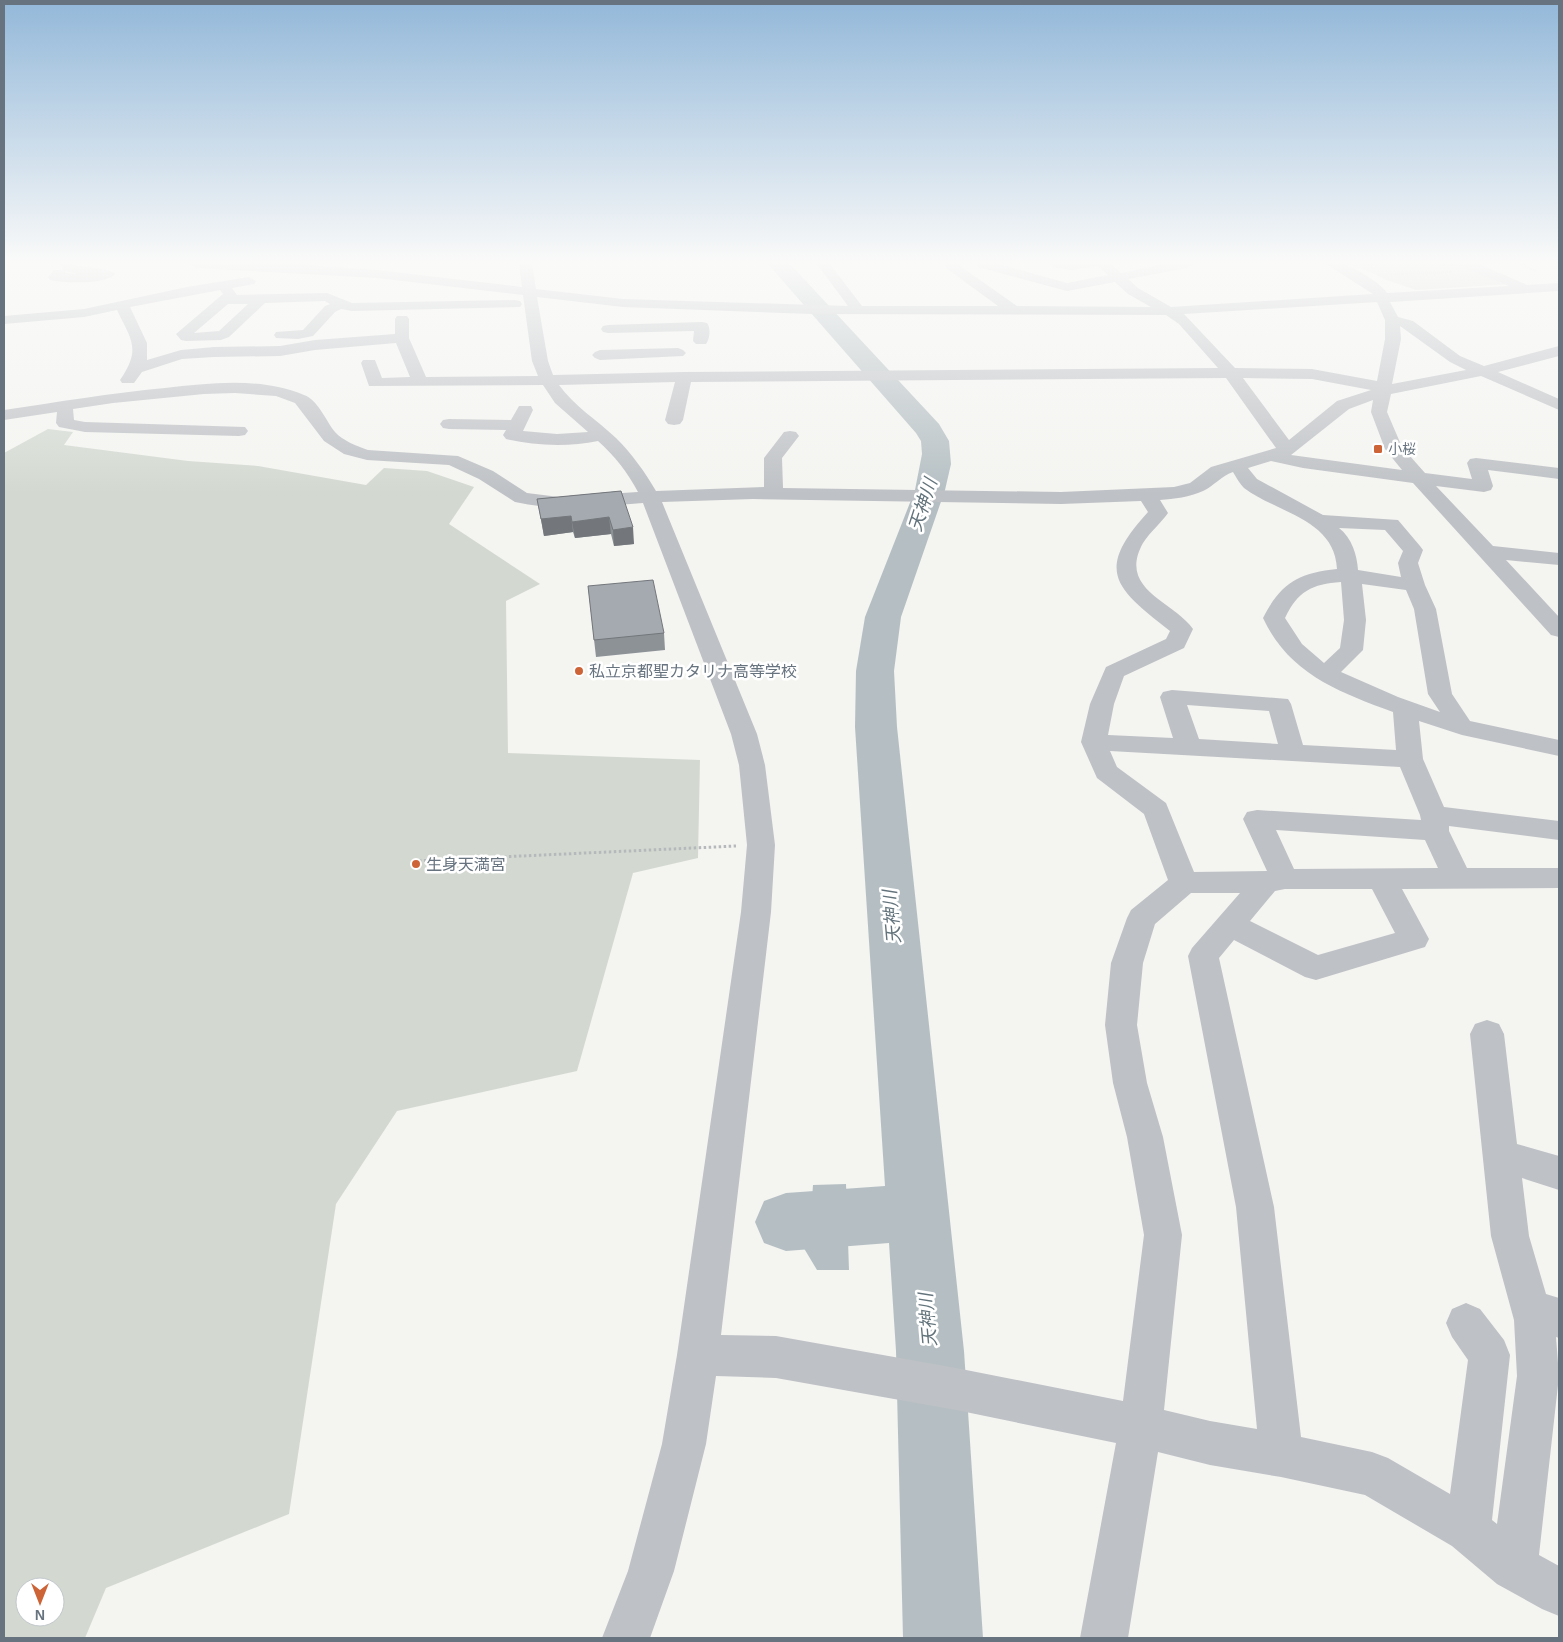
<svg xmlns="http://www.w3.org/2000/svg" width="1563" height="1642" font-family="Helvetica,'Noto Sans JP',sans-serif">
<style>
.green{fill:#d3d9d1;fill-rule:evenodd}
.water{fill:#b5bfc3}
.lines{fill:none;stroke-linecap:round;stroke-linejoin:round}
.river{fill:#b5bfc3;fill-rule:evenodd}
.path-far1{stroke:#b6b9bb;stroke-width:2;stroke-dasharray:1 1;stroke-linecap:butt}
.path{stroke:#b6b9bb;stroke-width:3;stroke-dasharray:2.5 2.5;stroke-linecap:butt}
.minor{fill:#bec1c5;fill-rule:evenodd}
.wall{fill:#8d9297}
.shaded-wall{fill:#73777b}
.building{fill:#a4aab0;stroke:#73777b}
.poi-dot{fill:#cd6438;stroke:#fff;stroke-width:2}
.labels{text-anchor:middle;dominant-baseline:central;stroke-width:5;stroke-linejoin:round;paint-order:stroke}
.far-poi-label{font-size:14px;fill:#67737f;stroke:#fff;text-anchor:start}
.poi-label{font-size:16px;fill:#67737f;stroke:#fff;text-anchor:start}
.water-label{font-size:18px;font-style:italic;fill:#63737b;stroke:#fff}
</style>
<rect width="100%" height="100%" fill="#f4f4f1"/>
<path class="green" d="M1348,264H1462L1511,284L1416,290L1384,279L1373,273Z
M48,429L73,432L64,445L188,461L258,466L366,485L384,468L427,471L474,487L449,524L540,584L506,601L508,753L700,760L698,858L633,873L577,1071L397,1111L336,1204L289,1514L106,1588L85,1638H4V453ZM25,1587H55V1617H25Z"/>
<path class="water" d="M846,1184L849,1270H817L799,1240H781V1213L796,1212L812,1198L813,1185Z"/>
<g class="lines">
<path class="river" d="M768,264H790L939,424L949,441L951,464L945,490L901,617L894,671L897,727L964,1351L983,1638H903L896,1351L889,1243L786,1251L764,1243L755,1222L764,1201L786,1193L885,1186L855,727L856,671L865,617L915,490L922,454L921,441L916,433Z"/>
<path class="path-far1" d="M1520,264L1536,271
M1391,274L1453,272"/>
<path class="path" d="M414,861L736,846"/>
<path class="minor" d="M66,264L108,270L115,274C105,285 64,283 50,280L48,277L54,270H62V265ZM65,271L78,274L65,273Z
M190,264H293L377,270L522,287L519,264H532L536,289L623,299L848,306L817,264H830L862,306H998L946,268L945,264H961L960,266L1017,306L1151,307L1128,294L1115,282L1067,291L978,267L977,264H999L1067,283L1108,275L1098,266L1073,270L1053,267L1052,264H1111L1121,273L1164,264H1193L1187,268L1128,279L1138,288L1171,307L1373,294L1326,264C1332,264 1340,263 1346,265C1357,269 1382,284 1387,293L1509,286L1462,267L1461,264H1479L1527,285L1559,283V291L1390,302L1398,317L1413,321L1460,356L1484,366L1559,346V356L1498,372L1559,399V410L1481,376L1391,394L1387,412L1402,447L1425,473L1472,479L1467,463L1470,459L1476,458L1559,468V479L1488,470L1493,486L1491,490L1484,492L1436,486L1493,546L1559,553V565L1506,560L1559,617V637L1551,635L1413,483L1303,468L1271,461L1248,468L1257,479L1323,515L1398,520L1420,546L1423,550L1418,563L1425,585L1436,609L1452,694L1470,721L1559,740V756L1462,735L1419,721L1423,759L1444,807L1559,821V840L1449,826V831L1467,868H1559V888L1402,889L1429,939L1425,947L1316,980L1305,977L1234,940L1219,958L1274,1207L1301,1437L1372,1452L1388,1458L1450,1494L1468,1360L1452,1337L1446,1323L1452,1309L1466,1303L1480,1309L1504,1340L1510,1355L1492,1520L1497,1524L1517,1376L1514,1320L1491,1236L1470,1034L1475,1024L1487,1020L1499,1024L1504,1034L1517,1144L1559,1156V1190L1522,1178L1529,1236L1546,1294L1559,1298V1338L1556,1337L1559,1376L1539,1555L1559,1566V1616L1542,1609L1497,1584L1452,1546L1365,1495L1281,1477L1210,1465L1158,1452L1128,1638H1080L1116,1443L956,1410L776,1378L716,1376L706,1444L674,1571L650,1638H602L628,1571L662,1444L677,1355L741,912L747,845L739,765L731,734L643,503C600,506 557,512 515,502L479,479L449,465L367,460L344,454L324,441L295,403L276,396L235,393L204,394L113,403L73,409L74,420L85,422L245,427L248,431L245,435L239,436L85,432L59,427L56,423L57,412L4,420V410C58,402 111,393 165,388C211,383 261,377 304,395C318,400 326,421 335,432C343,441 357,446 368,450L458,456L493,471L527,493L559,497L638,492C628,473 615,456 598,441C569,447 535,446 506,439L503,435L506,430L449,429L443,428L440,424L443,420L449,419L511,420L519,406H531L533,410L523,431L557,434L588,432L555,403L543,385L369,386L361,363L363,360H375L382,378L410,377L396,343L315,350L280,356L214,357L182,359L142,372L134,383H122L120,380C141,349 132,341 117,310L84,317L4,324V316L84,309L187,287L249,277L256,281L254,284L232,288L237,295L327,293L352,303L515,300L520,301L522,304L520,307L352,311L341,309L335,312L313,336L298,339L276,338L274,335L276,332L303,330L325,306L330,304L325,301L265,303L229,337L221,340L186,341L181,340L176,334L223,294L220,290L130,307L147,343V360L181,350L214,347L280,346L315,340L395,334V319L397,316H407L409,319V338L426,377L538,376L532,361L523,295L377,278L196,268ZM537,297L623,307L812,314L1166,315L1179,324L1218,368L684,372L553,375L548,361ZM1377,302L1385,320V339L1377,381L1312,369L1235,368L1184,314ZM228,304H248L219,331L194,333ZM1400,326L1450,362L1466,370L1392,384L1401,339ZM1226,378L1276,448L1211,467L1190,483L1174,487L1061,492L783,488L782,458L799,436L796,432L790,431L784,432L764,458V487L656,491C645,472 632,454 616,438C597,420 574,406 559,385L675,382L665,420L668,424L674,425L680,424L683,420L691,382ZM1243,378L1312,379L1371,390L1337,401L1289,440ZM1373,400L1371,412L1385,449L1402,470L1291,455L1349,409ZM1233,472C1236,477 1240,484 1244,488C1277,513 1335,519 1337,569C1298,573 1281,583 1263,618C1289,674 1339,692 1393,712L1396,750L1303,745L1291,704L1288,699L1172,690L1163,692L1160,697L1173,738L1108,735L1114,704L1124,676L1184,648L1193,629C1174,601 1117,590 1143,543C1150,532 1161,523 1168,513L1160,500C1174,499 1190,497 1203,491C1214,486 1221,476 1233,472ZM753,499L1061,504L1141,501L1148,512C1094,571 1115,588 1170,631L1166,639L1106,667L1090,704L1081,742L1097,778L1144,814L1168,880L1131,910L1127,918L1111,963L1105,1025L1113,1083L1127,1137L1144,1235L1123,1401L956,1368L776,1336L721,1335L771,912L775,845L765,765L757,734L662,502ZM1339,528L1385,530L1403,551L1398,563L1401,577L1358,570C1357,555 1352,538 1339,528ZM1341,582L1344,620L1340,648L1324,663L1302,644L1285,618C1298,591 1312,584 1341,582ZM1362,584L1406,590L1414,609L1428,694L1440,712L1398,697L1341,672L1363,650L1366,620ZM1187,705L1269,711L1278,744L1199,739ZM1110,751L1400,767L1420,815L1421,820L1257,810L1247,812L1243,819L1267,871L1194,872L1166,803L1117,767ZM1276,830L1425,840L1438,868L1294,869ZM1285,889H1372L1395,933L1318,955L1250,921L1275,891ZM1191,893H1240L1192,948L1188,956L1236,1207L1257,1429L1210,1421L1164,1410L1182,1235L1163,1137L1147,1083L1137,1025L1143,963L1155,924Z
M702,322L707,323C711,328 710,339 706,344H696L693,341L694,331L608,333L603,332L601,329L603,326L608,325Z
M678,348L683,350L686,353L683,356L600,360L595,358L592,355L595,352L600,350Z"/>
</g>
<path class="wall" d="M621,491L634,544L614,546L611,534L575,538L573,532L544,536L537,499Z
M588,586L664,633L665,650L596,657Z"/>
<path class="shaded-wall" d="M571,516L573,532L544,536L541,519Z
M609,517L611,534L575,538L572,522Z
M633,527L634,544L614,546L613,530Z"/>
<path class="building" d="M621,491L633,527L613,530L609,517L572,522L571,516L541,519L537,499Z
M653,580L664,633L594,640L588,586Z"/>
<linearGradient id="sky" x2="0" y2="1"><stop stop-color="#93b8d9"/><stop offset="0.53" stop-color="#fafaf9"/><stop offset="1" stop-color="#fafaf9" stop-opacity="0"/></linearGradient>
<rect width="1563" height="494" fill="url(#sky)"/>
<g class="poi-dot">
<rect x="1373" y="444" width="10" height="10" rx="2.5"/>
<circle cx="579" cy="671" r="5"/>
<circle cx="416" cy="864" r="5"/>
</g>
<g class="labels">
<g class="far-poi-label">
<text x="1388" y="449">小桜</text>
</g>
<g class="poi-label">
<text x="589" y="671">私立京都聖カタリナ高等学校</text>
<text x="426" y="864">生身天満宮</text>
</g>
<g class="water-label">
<text transform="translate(923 505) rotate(-72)">天神川</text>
<text transform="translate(892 917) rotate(-95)">天神川</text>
<text transform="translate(928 1320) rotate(-95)">天神川</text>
</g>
</g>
<rect width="1563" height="1642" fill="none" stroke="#67737f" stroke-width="10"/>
<g transform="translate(40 1602) rotate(180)"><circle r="24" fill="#ffffff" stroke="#c2c7cc"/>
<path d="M0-4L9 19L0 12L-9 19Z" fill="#cd6438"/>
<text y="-8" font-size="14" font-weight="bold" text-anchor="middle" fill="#67737f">N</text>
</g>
</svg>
